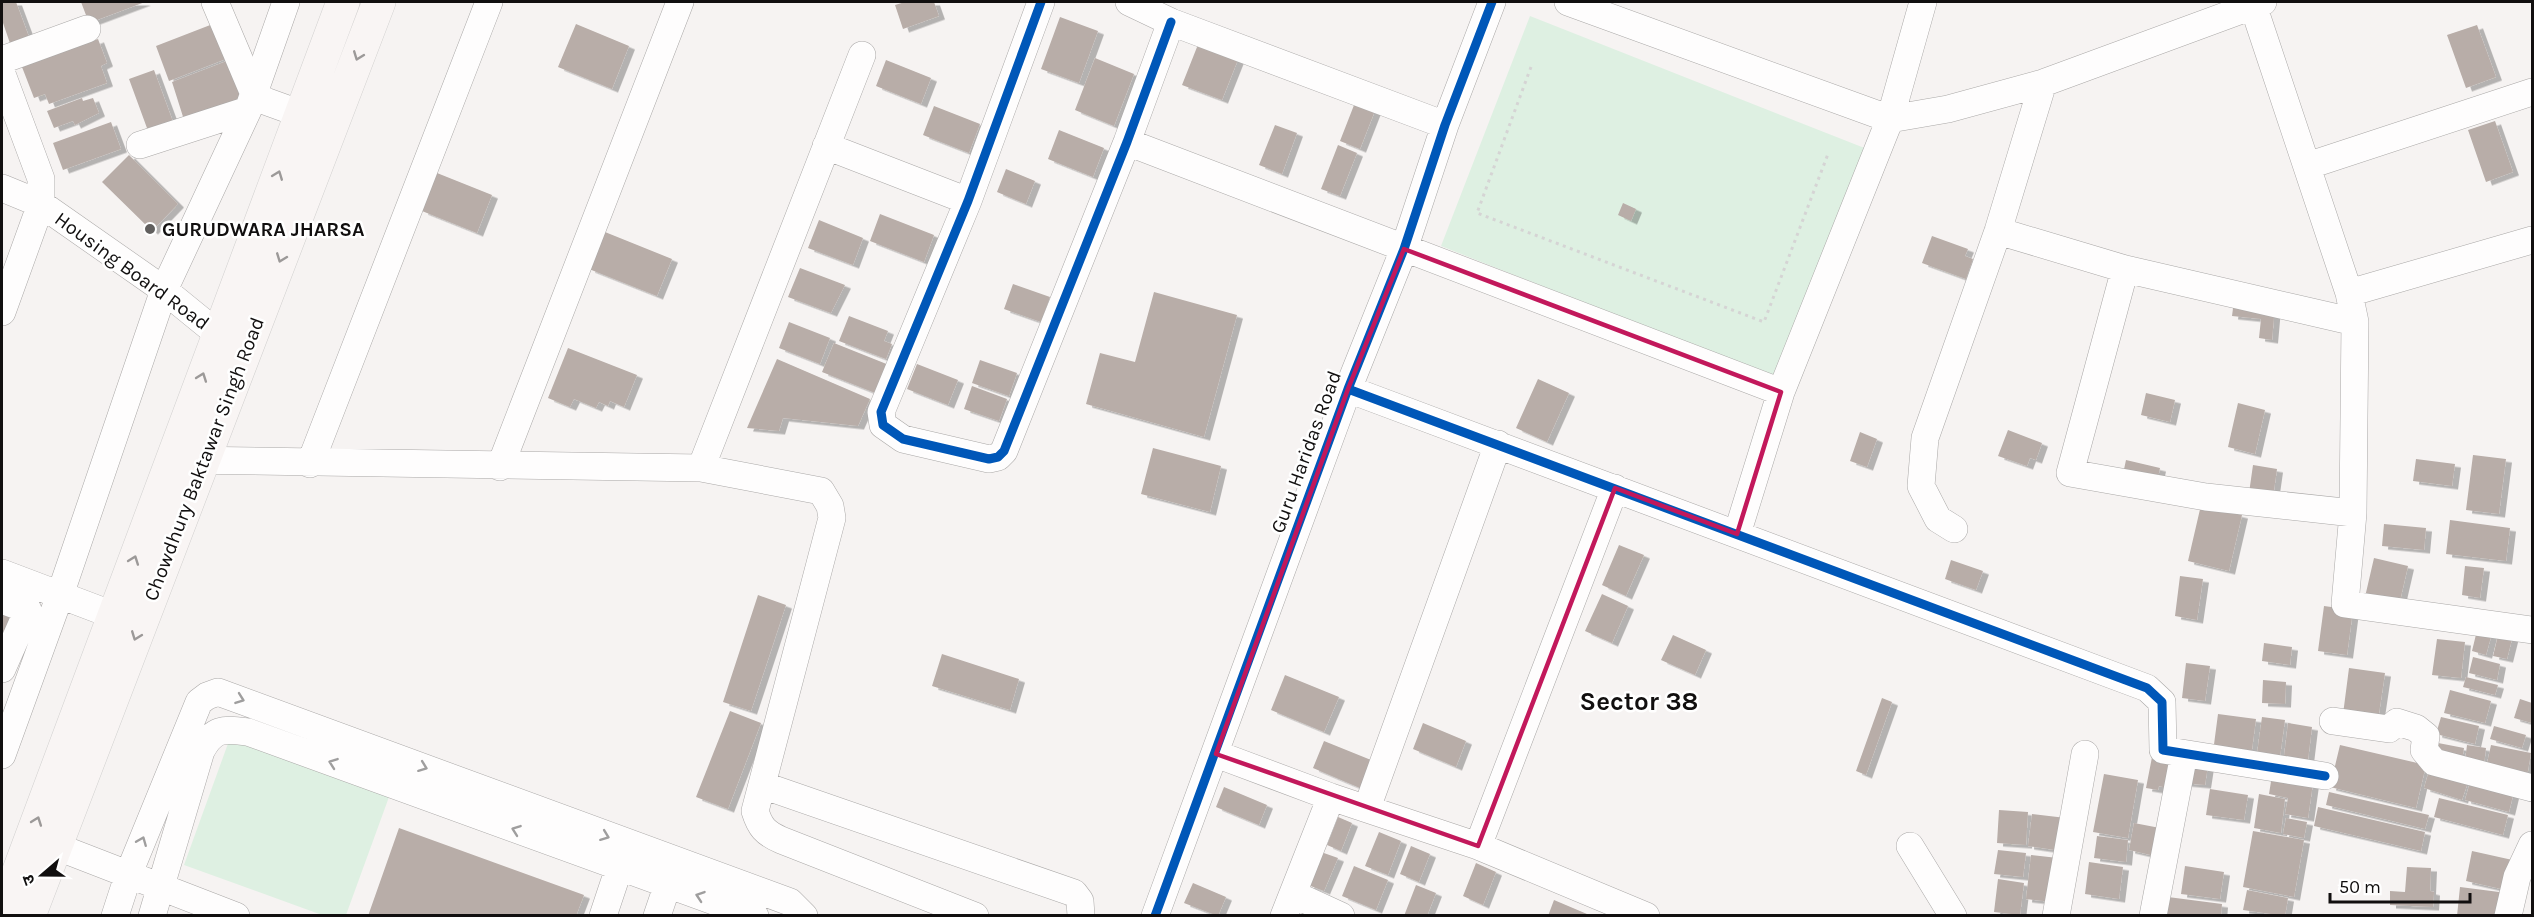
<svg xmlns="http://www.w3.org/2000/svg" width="2534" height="917" font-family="Karla,'Noto Sans Devanagari',sans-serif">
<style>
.green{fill:#def0e2}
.building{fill:#b8ada8;filter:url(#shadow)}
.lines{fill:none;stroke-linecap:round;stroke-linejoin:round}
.minor-casing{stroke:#aaa8a7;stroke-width:28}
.major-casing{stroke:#d1d0cf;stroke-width:34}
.path{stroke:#d5d4d4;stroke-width:3;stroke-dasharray:3 4.5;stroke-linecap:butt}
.minor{stroke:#fefdfd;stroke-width:27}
.major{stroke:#f9f5f4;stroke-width:33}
.cycleway-casing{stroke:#fff;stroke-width:13}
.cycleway{stroke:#0057b8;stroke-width:9}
.oneway{stroke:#9c9998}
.oneway2{stroke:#9f9e9e}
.marked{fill:none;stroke:#c2185b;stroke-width:4.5;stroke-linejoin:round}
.poi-dot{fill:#615f5e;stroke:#fff;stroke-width:2}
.labels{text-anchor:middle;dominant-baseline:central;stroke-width:5;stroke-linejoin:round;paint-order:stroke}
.poi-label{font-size:20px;font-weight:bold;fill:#110f0f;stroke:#fff;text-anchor:start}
.street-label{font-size:20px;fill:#110f0f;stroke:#fff}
.district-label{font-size:26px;font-weight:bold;fill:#110f0f;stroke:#fff}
</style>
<defs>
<filter id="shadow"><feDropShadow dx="6" dy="3.5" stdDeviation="0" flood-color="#0004"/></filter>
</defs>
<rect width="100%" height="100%" fill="#f6f3f2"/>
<path class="green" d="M1530,16L1867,149L1777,379L1441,246Z
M230,738L389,797L346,915H322L184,865Z"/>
<path class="building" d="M2,2H16L32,45L13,52L2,20Z
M81,2H145L89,23Z
M905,2H934L939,16L903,29L895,5Z
M1060,17L1098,31L1079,83L1041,69Z
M218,22L231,57L169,81L156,46Z
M576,24L629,46L612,89L558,67Z
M2477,25L2496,77L2466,88L2447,35Z
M98,39L107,63L101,66L107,83L49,104L45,94L34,98L22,67Z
M1199,42L1239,57L1222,100L1182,85Z
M1095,58L1134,74L1114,126L1075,110Z
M232,59L248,100L185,123L172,82Z
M886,60L931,78L921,104L876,86Z
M154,70L176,130L151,139L129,79Z
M82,98L83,101L93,98L99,113L75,125L73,121L54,128L47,111Z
M1356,100L1376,108L1360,149L1340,141Z
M934,106L980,124L969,153L923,135Z
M2495,121L2513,172L2486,182L2468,130Z
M111,122L121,149L63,170L53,143Z
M1275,125L1297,133L1282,174L1259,165Z
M1059,130L1104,148L1093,177L1048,159Z
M1338,145L1357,153L1340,196L1321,189Z
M129,155L178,204L152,231L102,182Z
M1006,169L1035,181L1026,204L997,192Z
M437,173L492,195L477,233L422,211Z
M1623,203L1636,209L1631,221L1618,215Z
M880,214L934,235L924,262L870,241Z
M819,220L863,238L853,265L808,248Z
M605,232L672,259L657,296L589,269Z
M1932,236L1968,249L1965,256L1973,259L1966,279L1922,263Z
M800,268L845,285L831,313L788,297Z
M1013,284L1050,297L1041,322L1004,309Z
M1154,292L1237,315L1204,437L1086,404L1100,353L1135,362Z
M2234,301L2275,306L2272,340L2259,338L2261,319L2232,316Z
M849,316L888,331L884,341L892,344L886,359L839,341Z
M789,322L830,338L820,364L779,348Z
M834,343L894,367L883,396L822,372Z
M568,348L637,375L624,407L610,401L608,406L599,402L596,408L574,399L570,407L548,398Z
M777,359L870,399L858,426L783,418L779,431L747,428Z
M980,360L1017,373L1009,396L972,383Z
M917,364L958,380L948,405L907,389Z
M1538,379L1569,393L1547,442L1516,428Z
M972,386L1007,399L999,421L964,409Z
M2146,393L2175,400L2170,422L2141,415Z
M2238,403L2265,410L2255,454L2228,447Z
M2008,430L2042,443L2036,460L2030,458L2027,466L1998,456Z
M1860,432L1877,439L1867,467L1850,461Z
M1153,448L1221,466L1210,512L1141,494Z
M2473,455L2506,459L2499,514L2466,510Z
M2416,459L2455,464L2452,486L2413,481Z
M2126,460L2160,468L2157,482L2123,474Z
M2253,465L2277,469L2273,497L2249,493Z
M2201,505L2242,515L2229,571L2188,561Z
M2450,520L2510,528L2506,561L2446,554Z
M2384,524L2426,528L2424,550L2382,546Z
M1619,545L1644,555L1626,596L1602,585Z
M2374,558L2408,566L2399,605L2365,597Z
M1951,560L1983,571L1976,590L1945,579Z
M2465,566L2484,568L2480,598L2462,595Z
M2180,576L2203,579L2197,620L2175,616Z
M1602,594L1628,606L1612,643L1585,631Z
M758,595L786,605L751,711L723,702Z
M2324,606L2353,610L2347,655L2318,651Z
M2,609L13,615L2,647Z
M2479,622L2494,626L2486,655L2472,651Z
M2500,627L2514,631L2507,659L2493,656Z
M1673,635L1706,650L1695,675L1661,660Z
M2437,639L2465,642L2461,678L2432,675Z
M2264,643L2292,647L2290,665L2262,661Z
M942,654L1019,679L1010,710L932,686Z
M2473,657L2500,664L2497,680L2469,673Z
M2186,663L2210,666L2205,701L2182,698Z
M2349,668L2385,673L2377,727L2342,722Z
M1285,675L1339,697L1324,732L1271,710Z
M2466,677L2498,685L2495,695L2463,687Z
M2263,680L2286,682L2285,704L2262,703Z
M2450,690L2491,701L2485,723L2444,713Z
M1882,698L1892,702L1866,775L1856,771Z
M2520,699L2532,703V723L2514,718Z
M730,711L761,723L728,809L696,797Z
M2218,714L2256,719L2251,757L2213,752Z
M2262,717L2285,720L2279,764L2256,761Z
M2441,717L2479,726L2475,744L2436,734Z
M1423,723L1466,741L1456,767L1413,749Z
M2288,723L2312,727L2307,768L2283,765Z
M2494,726L2526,735L2522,748L2490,739Z
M1324,741L1371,760L1360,788L1313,768Z
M2433,742L2464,748L2461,767L2433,759Z
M2340,745L2426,765L2416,808L2330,787Z
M2467,745L2486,748L2483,773L2464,769Z
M2491,745L2531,753L2526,782L2485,773Z
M2153,752L2179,758L2174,792L2163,790V787L2159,786L2158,790L2146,788Z
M2187,756L2209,759L2205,785L2183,783Z
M2431,764L2470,776L2462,800L2424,788Z
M2273,769L2314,776L2308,818L2285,814L2288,798L2269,794Z
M2104,774L2138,780L2128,838L2093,832Z
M2472,775L2515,787L2509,812L2465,800Z
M1224,787L1267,805L1259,825L1216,807Z
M2210,789L2248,795L2244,820L2206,815Z
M2329,792L2429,815L2425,829L2326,805Z
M2259,794L2285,799L2281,833L2254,828Z
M2439,798L2508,815L2503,835L2434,817Z
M2318,807L2425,832L2421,851L2314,826Z
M1999,810L2028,812L2026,845L1997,843Z
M2032,814L2066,818L2062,851L2028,846Z
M1338,817L1352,823L1341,851L1327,845Z
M2286,818L2307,822L2304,838L2283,834Z
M2134,823L2160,828L2155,856L2129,850Z
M399,828L584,895L576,916H368Z
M2253,831L2304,840L2294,897L2243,887Z
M1379,832L1401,841L1388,875L1365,866Z
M2097,836L2128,840L2126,862L2094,858Z
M1411,846L1430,854L1419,882L1400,874Z
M1998,850L2026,853L2023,877L1994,874Z
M2472,851L2517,861L2510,891L2466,881Z
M1321,852L1338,858L1324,891L1308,885Z
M2031,855L2058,858L2052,902L2026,899Z
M2089,862L2123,867L2119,899L2085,894Z
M1476,863L1496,872L1483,905L1463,896Z
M1354,866L1388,880L1376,910L1342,896Z
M2185,866L2224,872L2220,899L2181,894Z
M2407,867L2431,868L2430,891L2434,892L2433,907L2390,905V891L2405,892Z
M1998,879L2024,883L2020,915L1994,912Z
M1193,883L1226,897L1218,916L1184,903Z
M1416,885L1436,893L1427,916H1404Z
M2460,887L2507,893L2504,916H2457Z
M2247,890L2288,898L2285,916L2243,910Z
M2168,897L2222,904L2221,916H2165Z
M1554,900L1587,914L1586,916H1548Z"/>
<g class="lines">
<defs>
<path id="minor" d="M215,2L254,94L265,101L301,114
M1041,2L968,201L881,412L883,425L903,439L989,459L998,457L1004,451L1127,142L1171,22
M1129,2L1171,22L1445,125
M1568,2L1890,119L1948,109L2043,83L2263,2
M2253,5L2349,293L2355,322L2353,513L2345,604L2532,630
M2,60L87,29
M2,74L41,179V204L2,312
M1127,142L1781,392
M140,145L248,110
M826,146L968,201
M2307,166L2532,92
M2,188L41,204L164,290L218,334
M1998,231L2125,269L2355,322
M2125,269L2070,473L2206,497L2353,513
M2349,293L2532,240
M1348,389L2147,688L2162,702L2163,750L2325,776
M184,460L701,468L821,491L830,506L832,518L755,811C760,827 765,833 781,840L975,916
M310,464L489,2
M500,467L680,2
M701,468L862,55
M1954,529L1938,519L1921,486L1925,438L1998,231L2043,83
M1737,534L1781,392L1890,119L1923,2
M2,573L113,615
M2,600L28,610L2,669
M2333,721L2389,729L2397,722L2416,728L2426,736L2424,750L2434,762L2532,788
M1216,754L1331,797L1478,846L1646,916
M2,755L60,595L164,290L248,110L286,2
M762,785L1074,893L1080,901L1081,916
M1367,808L1498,444
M55,846L236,916
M1478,846L1615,488
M1910,846L1953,916
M1293,894L1341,916
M115,916L129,873L199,702L207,696L218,692L790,902L804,916
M152,916L201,751C214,727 224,729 248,732L755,916
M603,916L619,868
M657,916L673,869
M1155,916L1348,389L1404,249L1445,125L1492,2
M1284,916L1331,797
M2056,916L2085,754
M2153,916L2184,754
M2508,916L2517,877L2532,845"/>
<path id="major" d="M2,916L343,2
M29,916L379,2"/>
</defs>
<use href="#minor" class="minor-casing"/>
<use href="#major" class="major-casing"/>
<path class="path" d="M1531,67L1477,213L1764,322L1828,154"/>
<use href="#minor" class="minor"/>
<use href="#major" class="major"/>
<defs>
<path id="cycleway" d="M1041,2L968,201L881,412L883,425L903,439L989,459L998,457L1004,451L1127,142L1171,22
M1348,389L2147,688L2162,702L2163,750L2325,776
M1155,916L1348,389L1404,249L1445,125L1492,2"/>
</defs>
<use href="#cycleway" class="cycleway-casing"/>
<use href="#cycleway" class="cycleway"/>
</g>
<defs><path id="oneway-chevron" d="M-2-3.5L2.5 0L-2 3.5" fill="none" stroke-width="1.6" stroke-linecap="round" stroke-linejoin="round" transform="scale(1.5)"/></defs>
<g class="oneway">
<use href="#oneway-chevron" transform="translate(358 56) rotate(111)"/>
<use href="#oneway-chevron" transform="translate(278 175) rotate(-69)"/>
<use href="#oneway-chevron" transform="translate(281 258) rotate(111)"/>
<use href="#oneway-chevron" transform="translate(202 377) rotate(-70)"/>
<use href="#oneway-chevron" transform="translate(134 560) rotate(-70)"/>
<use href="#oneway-chevron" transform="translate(136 636) rotate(111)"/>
<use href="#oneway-chevron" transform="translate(37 821) rotate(-70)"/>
</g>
<g class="oneway2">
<use href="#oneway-chevron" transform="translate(240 699) rotate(20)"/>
<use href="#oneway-chevron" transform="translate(333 763) rotate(-160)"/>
<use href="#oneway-chevron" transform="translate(423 767) rotate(21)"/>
<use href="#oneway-chevron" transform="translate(516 830) rotate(-160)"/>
<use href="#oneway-chevron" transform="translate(605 836) rotate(21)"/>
<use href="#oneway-chevron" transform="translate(142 841) rotate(-68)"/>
<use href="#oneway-chevron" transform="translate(700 896) rotate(-161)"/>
</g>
<path class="marked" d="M1404,249L1781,392L1737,534L1615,488L1478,846L1216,754L1348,389Z"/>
<circle class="poi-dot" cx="150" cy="229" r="6"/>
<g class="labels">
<g class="poi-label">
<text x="162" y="229">GURUDWARA JHARSA</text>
</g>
<g class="street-label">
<text transform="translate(132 271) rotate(36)">Housing Board Road</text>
<text transform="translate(1306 452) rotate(-70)">Guru Haridas Road</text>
<text transform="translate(204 459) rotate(-69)">Chowdhury Baktawar Singh Road</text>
</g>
<g class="district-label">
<text x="1639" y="701">Sector 38</text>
</g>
</g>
<rect width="2534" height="917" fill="none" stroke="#110f0f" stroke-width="6"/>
<g transform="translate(42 875) rotate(250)" stroke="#ffffff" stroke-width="4.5" paint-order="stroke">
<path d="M0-4.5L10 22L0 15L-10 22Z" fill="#110f0f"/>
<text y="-9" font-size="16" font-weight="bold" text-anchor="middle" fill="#110f0f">उ</text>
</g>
<path d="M2330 893v9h140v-9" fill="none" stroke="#110f0f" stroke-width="3"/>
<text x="2339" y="893" font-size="18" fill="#110f0f" stroke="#ffffff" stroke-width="4.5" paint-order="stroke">50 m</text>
</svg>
